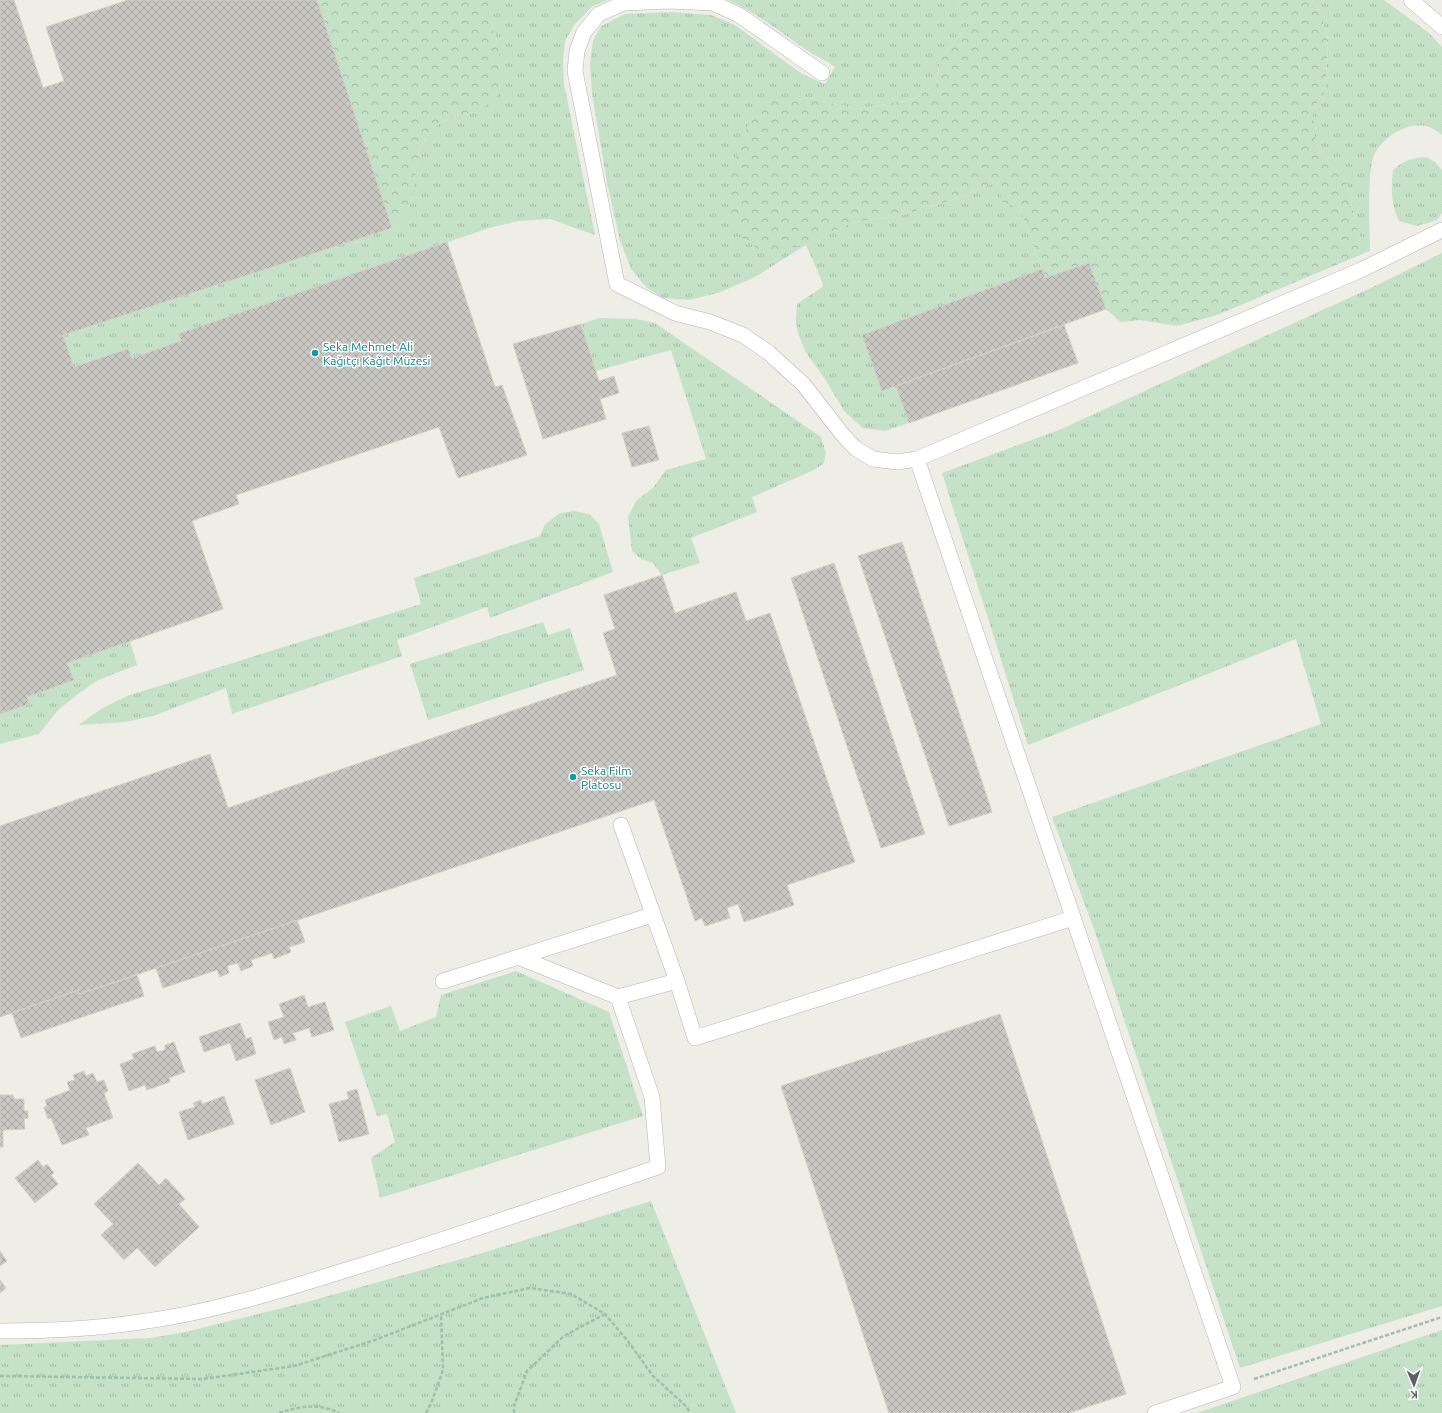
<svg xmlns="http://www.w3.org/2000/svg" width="1442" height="1413" font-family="Ubuntu,sans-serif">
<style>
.grass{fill:url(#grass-tufts)}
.forest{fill:url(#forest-crowns)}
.building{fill:url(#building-cross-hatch);stroke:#d2cfc4}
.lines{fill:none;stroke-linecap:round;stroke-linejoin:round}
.lane-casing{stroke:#b3b4b9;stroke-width:16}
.path{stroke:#9ec0ac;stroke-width:2.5;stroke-dasharray:4 2;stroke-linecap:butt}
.lane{stroke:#fff;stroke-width:15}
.culture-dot{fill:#0f9aa8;stroke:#fff;stroke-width:1.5}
.labels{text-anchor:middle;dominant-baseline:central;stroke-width:3;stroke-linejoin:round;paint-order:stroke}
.culture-label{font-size:12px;fill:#0d838f;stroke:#fff;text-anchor:start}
</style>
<defs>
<pattern id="grass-tufts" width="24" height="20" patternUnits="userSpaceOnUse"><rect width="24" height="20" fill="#c5e2c9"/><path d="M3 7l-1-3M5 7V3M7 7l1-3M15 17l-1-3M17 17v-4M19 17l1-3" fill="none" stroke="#a3baa7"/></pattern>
<pattern id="forest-crowns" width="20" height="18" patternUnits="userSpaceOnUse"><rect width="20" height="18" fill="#c5e2c9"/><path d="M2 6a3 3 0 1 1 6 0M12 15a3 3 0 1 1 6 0" fill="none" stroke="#a3baa7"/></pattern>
<pattern id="building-cross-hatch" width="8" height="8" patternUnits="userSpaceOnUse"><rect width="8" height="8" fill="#c9c7c2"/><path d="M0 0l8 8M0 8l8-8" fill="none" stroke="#a6a5a1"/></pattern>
</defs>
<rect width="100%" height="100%" fill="#eeede6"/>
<path class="grass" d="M491,0H608L593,6L575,24L565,41L563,60L564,84L595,235L550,219L518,221L489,228L178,334L181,341L132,358L128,349L74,367L63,335L392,228L405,216L411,202L419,149L433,128L451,116L475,112L498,45L491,22Z
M728,0H958L961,17L971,23L940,59L936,85L910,100L856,109L805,97L806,245L851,223L899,216L949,201L997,182L1020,208L1042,269L862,335L882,391L896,386L909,423L885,431L863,428L844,411L825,379L805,351L798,333L796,321L797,304L824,286L806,245L753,278L718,293L689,300L663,298L646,287L631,269L620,240L607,183L592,93L590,63L593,41L601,26L625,14L671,12L711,15L735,25L802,74L825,84L835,67C827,61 817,57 808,51C782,33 757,13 728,0Z
M1312,0H1384L1429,33L1442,47V135C1431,125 1419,123 1405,128C1393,132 1381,142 1375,153C1366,171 1370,229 1370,251L1367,252L1358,232L1347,183L1320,152L1313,131V109L1325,92L1328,39L1321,15Z
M1426,157L1435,162L1442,170V213L1437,220L1417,226L1399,221C1391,205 1391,188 1393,170C1403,161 1412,158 1426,157Z
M1442,253V1306L1240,1368L1094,929L1052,817L1321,724L1296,639L1028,745L942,473L1059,430L1373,287Z
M600,318L637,319L655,323L821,437L826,453L824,463L814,470L752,497L757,512L691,538L700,563L662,575L653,563L641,559L632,551L628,517L636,501L653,488L666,470L706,459L671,350L596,371L581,324Z
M574,511L589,514L599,524L613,572L490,618L487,607L397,640L402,656L232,714L226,688L153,716L125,722L79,725L101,709L127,696L421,604L414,578L540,536L545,524L560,513Z
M543,622L548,635L570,628L584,670L428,720L410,664Z
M130,641L137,665L98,680L78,694L58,710L39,734L0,744V714L29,704L27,697L74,680L67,663Z
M516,971L609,1012L643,1116L380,1198L371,1158L395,1142L387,1114L377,1116L345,1022L391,1006L400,1031L436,1017L441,995Z
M651,1201L736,1413H0V1345L151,1338L185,1332L303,1303L476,1255Z
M1442,1330V1413H1197Z"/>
<path class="forest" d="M317,0H491V22L498,45L502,74L497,99L475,112L451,116L433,128L419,149L411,202L405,216L392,228Z
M958,0H1312L1321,15L1328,39L1325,92L1313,109V131L1320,152L1347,183L1358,232L1367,252L1217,315L1177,326L1139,320L1121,322L1106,309L1089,263L1045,278L1020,208L1003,203L997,182L949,201L899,216L851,223L806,245L763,252L743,239L730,210V172L751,118L778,98L805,97L856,109L910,100L936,85L940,59L971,23L961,18Z"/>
<path class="building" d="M0,0H14L43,88L64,81L46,27L128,0H317L392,228L63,335L74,367L128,349L132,358L181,341L178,334L447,242L495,387L502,385L527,455L458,478L439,427L236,495L239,504L192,521L223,609L67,663L74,680L27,697L29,704L0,714Z
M1089,263L1106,309L882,391L862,335L1042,269L1045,278Z
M581,324L599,381L614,376L619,393L600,399L606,419L543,439L513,344Z
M1064,325L1078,363L909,423L896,386Z
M649,426L659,460L632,467L622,433Z
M902,542L992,812L949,826L858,556Z
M834,563L925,834L881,848L791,578Z
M662,575L675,613L736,592L746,621L770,613L855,862L787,885L794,905L744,922L738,904L727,908L730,918L705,926L702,918L695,921L654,800L79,994L78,990L0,1017V826L210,754L228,808L617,675L603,633L615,629L604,595Z
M297,920L305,942L289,947L291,952L274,959L272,953L251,960L253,966L241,971L238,963L227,966L229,973L220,977L217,970L163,988L156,968Z
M137,975L144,996L21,1038L12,1013L78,990L79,994Z
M304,995L308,1007L325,1002L334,1030L312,1037L309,1028L293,1033L296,1040L284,1044L282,1037L274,1040L268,1022L284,1017L279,1004Z
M1000,1014L1126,1394L1069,1413H889L781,1086Z
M240,1023L246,1039L251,1037L256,1054L236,1061L230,1043L204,1052L199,1037Z
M174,1042L185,1072L169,1078L170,1082L147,1090L145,1085L129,1091L120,1064L134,1059L132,1054L155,1046L157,1052L165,1050V1045Z
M290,1068L305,1112L271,1125L255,1080Z
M84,1071L86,1076L93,1073L97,1082L104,1080L108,1091L104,1093L113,1118L86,1128L89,1135L62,1145L51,1118L48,1119L44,1107L47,1106L45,1100L70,1090L67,1082L75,1080L73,1075Z
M357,1089L369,1134L339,1142L329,1104L349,1099L347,1092Z
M0,1095H13L14,1099H24V1111H28V1118L24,1119L25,1129L3,1130V1147H0Z
M224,1096L234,1124L188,1140L179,1112L195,1107L193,1103L201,1100L202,1104Z
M38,1160L43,1167L47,1164L54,1173L51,1175L58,1184L35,1203L15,1178Z
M138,1163L159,1185L166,1178L185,1199L179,1204L199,1227L155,1267L137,1248L124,1260L101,1235L113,1224L94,1204Z
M0,1251L7,1261L0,1266Z
M0,1280L6,1288L0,1293Z"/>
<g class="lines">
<defs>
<path id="lane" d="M1411,0L1442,27
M822,73L739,15L713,3L669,1L624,3L599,14L584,32L577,51L575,71L617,284L675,313L710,322L743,335L769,353L804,385L842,434L855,448L873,459L897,462L917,459L1361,270L1442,230
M917,459L1233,1387L1155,1413
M621,825L677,981L695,1038L1073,918
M518,957L618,997L677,981
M443,981L652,915
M0,1331C47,1331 94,1329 140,1322C209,1313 276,1292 343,1271C448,1239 553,1203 658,1167L652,1097L618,997"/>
</defs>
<use href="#lane" class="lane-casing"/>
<path class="path" d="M0,1376L203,1379L294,1366L375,1340L483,1298L530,1288L571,1294L605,1314L627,1340L653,1376L687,1407L690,1413
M1254,1379L1442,1317
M279,1413C300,1406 319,1403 339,1413
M426,1413L432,1401L443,1370L441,1314
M514,1413V1406L527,1371L564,1336L605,1314"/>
<use href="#lane" class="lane"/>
</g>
<g class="culture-dot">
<circle cx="315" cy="353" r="4"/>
<circle cx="573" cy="777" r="4"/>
</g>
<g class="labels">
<g class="culture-label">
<text x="323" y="346">Seka Mehmet Ali<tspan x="323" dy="14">Kağıtçı Kağıt Müzesi</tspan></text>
<text x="581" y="770">Seka Film<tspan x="581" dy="14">Platosu</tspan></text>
</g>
</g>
<g transform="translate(1414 1385) rotate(178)" stroke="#ffffff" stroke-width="3" paint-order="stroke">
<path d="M0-3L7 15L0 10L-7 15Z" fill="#5d5f64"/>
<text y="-6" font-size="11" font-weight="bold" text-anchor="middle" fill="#5d5f64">K</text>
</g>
</svg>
